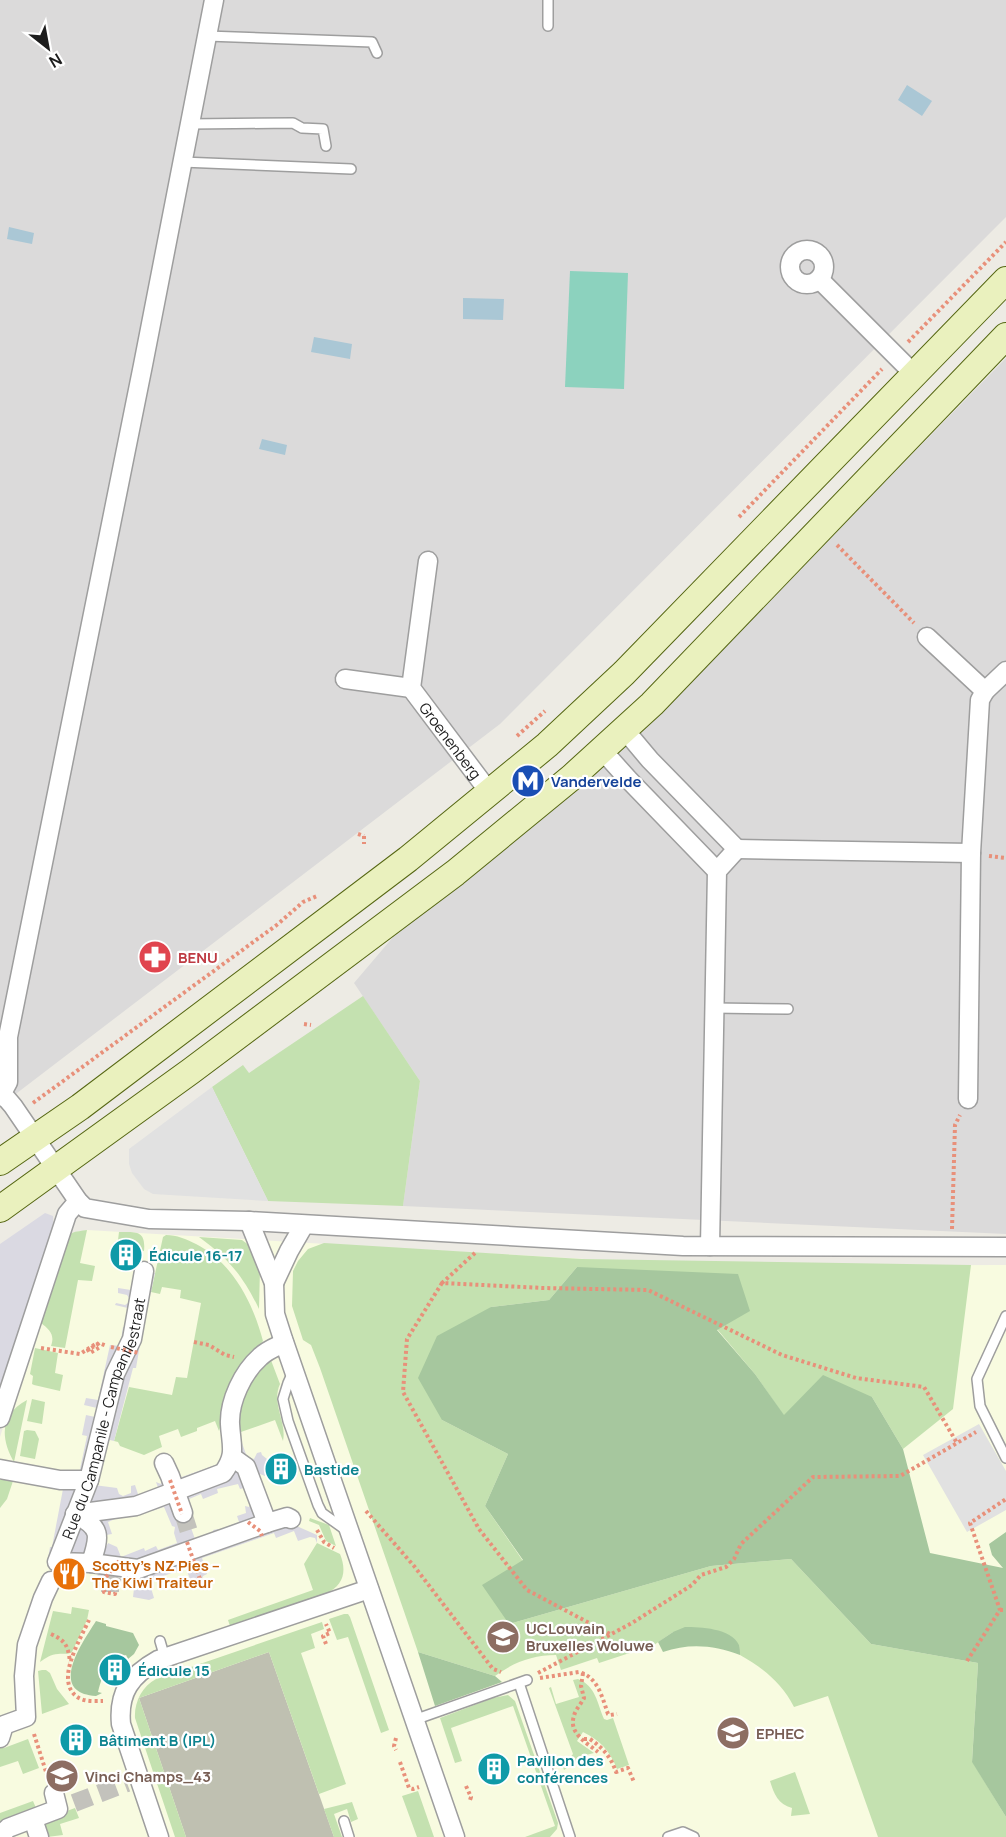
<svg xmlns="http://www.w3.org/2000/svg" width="1006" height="1837" font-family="Manrope,sans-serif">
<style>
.residential{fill:#dbdada}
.education{fill:#f8fbe0}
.construction{fill:#bfc0b1}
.grass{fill:#c4e1b0}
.forest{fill:#a6c79e}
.pitch{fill:#8cd2be}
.parking{fill:#e1e1e1}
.plaza{fill:#dad9e2;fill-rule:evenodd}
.water{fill:#aac7d5}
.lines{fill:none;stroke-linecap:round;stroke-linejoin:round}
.street-tunnel{stroke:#c3c2bc;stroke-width:18;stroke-dasharray:18 9;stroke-linecap:butt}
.lane-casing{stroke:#9e9e9e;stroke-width:12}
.street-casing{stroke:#9e9e9e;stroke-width:21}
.secondary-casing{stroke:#556612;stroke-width:28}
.path{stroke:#e8907a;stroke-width:4;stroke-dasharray:3 3;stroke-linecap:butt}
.lane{stroke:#fff;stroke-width:9}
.street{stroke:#fff;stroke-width:18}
.secondary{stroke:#eaf1be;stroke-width:26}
.path-bridge{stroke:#e8907a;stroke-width:4;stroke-dasharray:3 3;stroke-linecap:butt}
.labels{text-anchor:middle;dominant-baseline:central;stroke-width:4.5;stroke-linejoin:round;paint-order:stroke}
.street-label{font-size:15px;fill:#1d1d1d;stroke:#fff}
.transit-label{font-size:15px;font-weight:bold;fill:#164399;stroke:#fff;text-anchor:start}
.health-label{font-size:15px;font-weight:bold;fill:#be3a42;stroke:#fff;text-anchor:start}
.culture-label{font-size:15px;font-weight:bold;fill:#0d838f;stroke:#fff;text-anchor:start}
.food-label{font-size:15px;font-weight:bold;fill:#c56008;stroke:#fff;text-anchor:start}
.education-label{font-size:15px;font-weight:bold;fill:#785e54;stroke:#fff;text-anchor:start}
</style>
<rect width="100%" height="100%" fill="#edebe4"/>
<path class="residential" d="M0,0H1006V217L500,724L0,1106Z
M1006,358V1234L403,1206L420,1081L354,983L405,923L653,720Z"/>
<path class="education" d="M87,1230L705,1266L1006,1265V1837H0V1437L62,1244L72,1233Z"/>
<path class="construction" d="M269,1652L334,1837H186L139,1698Z"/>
<path class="grass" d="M363,996L420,1081L403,1206L268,1201L212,1087L243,1065L249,1073Z
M87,1230L80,1263L95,1266L92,1281L78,1280L65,1348L51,1346C55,1335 50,1330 41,1323C46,1304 56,1242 72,1233C76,1231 82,1231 87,1230Z
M119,1232C136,1232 146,1230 144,1251L138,1250L134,1243L118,1240Z
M166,1235C177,1235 186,1239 196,1244C233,1263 253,1303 263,1341L245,1365L229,1397L219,1431L215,1421L197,1428V1431L181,1437L178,1429L159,1436L162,1447L144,1455L120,1446L118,1442L114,1441L129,1387L172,1395L176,1377L187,1378L201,1303L180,1298L181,1290L162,1287L160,1294L151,1292L163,1237Z
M199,1237L242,1240L250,1246L260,1269L259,1309C243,1276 229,1259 199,1237Z
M324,1243L582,1259L971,1265L953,1409L903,1449L872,1397L784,1416L755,1374L717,1329L577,1267L549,1300L491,1307L442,1420L508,1454L485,1506L523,1561L509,1624L711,1566L791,1559L871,1644L978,1663L972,1761L1006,1817V1837H878L828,1696L794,1707C782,1683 763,1668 740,1655L739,1645L673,1632L654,1645L599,1663L597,1658L561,1670L556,1655C533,1655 514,1662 495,1676L418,1652L320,1368L311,1345L303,1340L292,1306L293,1271L298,1261L308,1249Z
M35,1348L58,1353L55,1373L63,1375L60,1391L34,1385L32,1384L33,1376L30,1374Z
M269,1355L280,1384C271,1404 287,1422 283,1441L275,1420L238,1433C235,1396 249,1383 269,1355Z
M32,1399L45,1402L42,1424L27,1421Z
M27,1400L14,1462C0,1438 0,1414 27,1400Z
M27,1430L35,1431L39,1439L35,1459L20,1456L24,1431Z
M7,1479L13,1481L7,1499L0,1508V1480Z
M310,1518L329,1525L336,1546L326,1541L319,1525L309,1521Z
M317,1543L340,1554C347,1571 344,1586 325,1594L230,1626L228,1620L313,1590L304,1564Z
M72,1607L89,1610L87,1620L72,1652C67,1655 64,1653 58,1654C51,1654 46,1658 40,1662L53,1611L71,1614Z
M344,1614H348L350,1617L389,1730L381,1733L348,1637L337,1640L329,1619Z
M322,1622L324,1629L311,1634L315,1648L301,1653L346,1784L319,1794L269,1652L139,1698L186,1837H175L135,1718C134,1703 142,1686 156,1679Z
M42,1670H46L50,1673L57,1689L69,1704L42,1714L38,1671Z
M578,1679C596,1686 597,1703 604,1719L607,1720L613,1718L629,1765L617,1769C610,1751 600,1740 583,1732L577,1741L594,1753L586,1755L564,1770L561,1761L570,1758L573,1754L549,1688L551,1687L556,1704L579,1697L573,1680Z
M508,1695L515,1701L558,1823L557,1829L550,1837H525L555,1826L513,1706L451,1728L462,1761L455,1763L440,1718L493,1698Z
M28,1739L39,1768L23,1774L18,1761L0,1767V1746L4,1748Z
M795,1772L810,1814L791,1816L792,1808C778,1804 774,1794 770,1781Z
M418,1791L434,1837H417L402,1796Z
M33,1801L36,1808L0,1821V1813Z
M352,1802L358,1819L351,1822L347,1809L334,1814L342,1837H334L324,1809Z
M75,1808L79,1818L60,1824L63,1835L47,1837L44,1827L45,1819Z"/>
<path class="forest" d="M577,1267L738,1274L750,1311L717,1330L755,1374L784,1415L823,1375L872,1397L903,1449L930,1553L1003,1568L992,1555L989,1544L1006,1532V1817L972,1762L978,1663L871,1644L791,1559L711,1566L509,1624L482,1585L523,1560L485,1506L508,1454L442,1420L418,1378L437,1336L491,1307L549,1300Z
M96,1621L106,1624V1626L133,1633L139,1645L134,1654L128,1659L126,1655C106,1662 103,1673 98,1692L102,1693L96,1696C47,1693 82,1643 96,1621Z
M685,1627C700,1627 731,1628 739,1645C740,1648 740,1652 740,1655C714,1645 689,1643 663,1652L658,1642L673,1632Z
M418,1652L495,1676L502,1682L435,1706Z"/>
<path class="pitch" d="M570,271L628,273L624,389L565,387Z"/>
<path class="parking" d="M212,1087L268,1201L153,1194L144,1189L132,1173L129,1164V1149Z
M979,1424L1006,1471V1510L967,1532L923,1455Z"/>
<path class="plaza" d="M45,1213L53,1216L54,1230L0,1399V1244Z
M135,1270L155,1273L151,1292L145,1298L143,1306L146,1310L136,1368H133L114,1441L110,1440L104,1443L94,1485L117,1488L119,1494L123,1496L131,1493V1486L135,1485L140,1500L160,1493L156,1482L161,1484L164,1477L158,1473L157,1466L179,1478L218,1464L225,1450L242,1443L247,1457L254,1459L257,1453L261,1452L262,1455L267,1459L265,1464L270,1468L268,1471L269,1474L265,1476L260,1474L257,1479L268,1517L286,1507L292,1524L317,1535V1543L315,1538L310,1537L298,1541L294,1531L276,1538L274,1533L202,1558L207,1574L203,1576L201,1582L192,1585L186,1568L149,1581L154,1598L149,1600L133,1597L135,1580L116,1577L114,1580L112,1577H106L103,1589L95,1587L98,1573L47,1564L50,1547H52L63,1489L79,1474L87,1436L82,1435L86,1415L95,1417L98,1415V1410L97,1408L84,1405L86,1398L98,1400L110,1345L120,1346L123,1327L128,1328L132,1309L115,1305L116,1303L125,1305L128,1303L129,1298L127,1295L118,1293V1288L131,1290ZM238,1484L240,1489L244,1488L248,1497L253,1500L249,1507L245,1506L246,1513L237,1516L239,1522L226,1527L225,1530L221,1532L218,1529L213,1530L214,1535L196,1542L182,1502L201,1494L203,1499L218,1493L217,1489ZM164,1507L172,1526L175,1527L174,1533L177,1543L158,1550L156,1546L145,1551L144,1548L121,1557L117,1547L108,1543L105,1549L101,1547L106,1535L112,1534L108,1522L120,1517L119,1513L151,1508L152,1511Z"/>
<path class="water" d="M907,85L932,101L922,116L898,100Z
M9,227L34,233L32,244L7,239Z
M463,298L504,299L503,320L463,319Z
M314,337L352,344L350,359L311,352Z
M262,439L287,445L285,455L259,449Z"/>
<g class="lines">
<path class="street-tunnel" d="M183,1513L190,1535
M110,1592V1583L119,1567
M74,1803L127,1783"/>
<defs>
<path id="lane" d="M548,26V0
M207,36L372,42L377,53
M189,124L293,123L302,128L323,129L326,146
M182,162L351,169
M714,1008L788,1009
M1006,1316L977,1379L980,1406L1006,1458
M293,1372L288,1383L283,1399L288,1421L318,1505L322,1513L346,1530
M160,1641L165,1658
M519,1683L570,1837
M414,1720L527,1680
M344,1821L349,1837
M668,1837L683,1832L694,1837"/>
<g id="street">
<circle cx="807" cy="267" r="17"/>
<path d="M819,279L915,375"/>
<path id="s1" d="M428,561L411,688L490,793"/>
<path d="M927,637L985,691L1006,671"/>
<path d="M345,679L411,688"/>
<path d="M624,729L650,760L737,849"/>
<path d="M602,750L628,779L717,871"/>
<path d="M737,849L971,853"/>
<path d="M0,1095L7,1099L13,1106L78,1201L85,1208L149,1219L249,1221L683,1246L1006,1247"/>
<path d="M1,1095L8,1082V1037L143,365L214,0"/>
<path d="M968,1099L971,853L980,700L985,691"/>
<path d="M249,1221L274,1283L275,1314L283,1339L455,1837"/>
<path d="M710,1246L717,871L737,849"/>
<path d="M274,1283L289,1251L304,1225"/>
<path d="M0,1418L67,1214L78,1201"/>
<path d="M232,1457L246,1467L267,1523L287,1517L291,1519"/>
<path d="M164,1463L170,1476L183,1513"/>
<path d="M0,1469L60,1480H89"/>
<path id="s2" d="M75,1514C102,1528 100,1535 91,1563L57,1562L89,1480L115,1374L132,1339L144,1271"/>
<path d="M75,1514L136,1506L223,1473C237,1454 231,1445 230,1424C229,1401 243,1372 260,1357C267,1350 276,1347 284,1343"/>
<path d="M91,1563L138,1569L267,1523"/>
<path d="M0,1738L4,1725L26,1717L24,1676L27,1645L43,1598L51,1581"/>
<path d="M33,1819L39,1837"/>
<path d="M0,1836L8,1828L58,1809L54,1793"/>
<path d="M159,1837L121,1724C118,1692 131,1675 158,1660L369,1589"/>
</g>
<path id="secondary" d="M0,1162L80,1107L408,859L547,745L624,673L1006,280
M0,1209L191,1071L455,873L572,777L652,704L1006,336"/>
</defs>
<use href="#lane" class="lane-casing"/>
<use href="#street" class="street-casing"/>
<use href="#secondary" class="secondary-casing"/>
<path class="path" d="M908,342L1006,242
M739,517L882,369
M837,545L914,623
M517,736L545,711
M358,834L364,836
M364,836V844
M989,856L1006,858
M304,1024L311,1025
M33,1103L278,924L303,902L317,896
M952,1229L955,1125L960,1115
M475,1253L442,1283L543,1288L648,1290L782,1355L856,1378L924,1387L957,1443
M442,1283L407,1339L403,1392L479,1529L527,1590L610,1634
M194,1342L209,1345L225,1355L234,1357
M41,1348L80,1354L97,1343L100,1347L90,1353L88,1350L99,1343L107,1346
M366,1511L414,1566L493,1669L501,1672
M317,1530L324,1542L334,1548
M105,1584L104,1592L115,1594L116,1586
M1000,1610H1006
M89,1620C80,1640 53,1683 79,1698C86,1702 96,1701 103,1701
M51,1634C66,1641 68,1646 70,1662
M326,1644L323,1636L330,1633L326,1624
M967,1661L1000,1610L970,1523L1006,1499
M538,1673L632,1623L692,1585L701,1575L726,1567L734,1559L741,1544L813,1477L900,1476L976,1432
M583,1673L581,1686L584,1698C581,1704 575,1710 574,1716C568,1733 587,1743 598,1752
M540,1678L579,1672C598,1677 602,1697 608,1714L610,1715L617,1714
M34,1734L47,1775
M396,1738L394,1746L396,1750
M584,1739H590C603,1748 611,1757 616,1772L628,1768L634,1782
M400,1762L409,1788L413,1789L419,1787
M466,1786L471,1797L470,1800"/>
<use href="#lane" class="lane"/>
<use href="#street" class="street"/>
<use href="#secondary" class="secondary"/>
<path class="path-bridge" d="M111,1347L139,1353
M170,1480L182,1514
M248,1522L260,1531L262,1536
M187,1542L201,1582
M106,1577L119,1561"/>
</g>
<defs>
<symbol id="metro-disc" viewBox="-11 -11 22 22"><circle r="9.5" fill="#1a4fb4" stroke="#fff"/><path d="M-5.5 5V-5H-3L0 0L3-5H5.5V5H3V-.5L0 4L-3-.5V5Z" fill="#fff"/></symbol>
<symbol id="pharmacy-disc" viewBox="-11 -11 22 22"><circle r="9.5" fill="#e0444e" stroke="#fff"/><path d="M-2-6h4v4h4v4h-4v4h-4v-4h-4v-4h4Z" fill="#fff"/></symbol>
<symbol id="building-disc" viewBox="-11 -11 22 22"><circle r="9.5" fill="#0f9aa8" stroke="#fff"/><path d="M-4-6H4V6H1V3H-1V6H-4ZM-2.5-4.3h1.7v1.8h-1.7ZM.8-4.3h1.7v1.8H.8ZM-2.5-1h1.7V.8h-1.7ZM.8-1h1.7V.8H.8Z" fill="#fff"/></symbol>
<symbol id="restaurant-disc" viewBox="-11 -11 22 22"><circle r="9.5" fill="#e8710a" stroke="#fff"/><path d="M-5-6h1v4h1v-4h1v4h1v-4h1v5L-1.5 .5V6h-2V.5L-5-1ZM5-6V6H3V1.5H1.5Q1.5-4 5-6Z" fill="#fff"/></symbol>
<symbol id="university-disc" viewBox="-11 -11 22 22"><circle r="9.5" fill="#8d6e63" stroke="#fff"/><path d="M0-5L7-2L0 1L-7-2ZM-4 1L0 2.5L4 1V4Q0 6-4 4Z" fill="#fff"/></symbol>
</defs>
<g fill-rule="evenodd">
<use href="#metro-disc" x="509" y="762" width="38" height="38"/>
<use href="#pharmacy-disc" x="136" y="938" width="38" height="38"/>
<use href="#building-disc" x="107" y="1236" width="38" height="38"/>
<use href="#building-disc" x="262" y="1450" width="38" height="38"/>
<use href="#restaurant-disc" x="50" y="1555" width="38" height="38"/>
<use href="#university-disc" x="484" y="1618" width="38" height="38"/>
<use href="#building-disc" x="96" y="1651" width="38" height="38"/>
<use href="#university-disc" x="714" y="1714" width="38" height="38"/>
<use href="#building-disc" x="57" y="1721" width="38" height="38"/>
<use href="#building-disc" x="475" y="1750" width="38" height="38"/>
<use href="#university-disc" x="43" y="1757" width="38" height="38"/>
</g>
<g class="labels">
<g class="street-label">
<text stroke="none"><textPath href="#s1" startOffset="194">Groenenberg</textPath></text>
<text stroke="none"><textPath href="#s2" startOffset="246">Rue du Campanile - Campanilestraat</textPath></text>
</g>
<g class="transit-label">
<text x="551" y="781">Vandervelde</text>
</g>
<g class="health-label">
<text x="178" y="957">BENU</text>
</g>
<g class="culture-label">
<text x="149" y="1255">Édicule 16-17</text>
<text x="304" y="1469">Bastide</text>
<text x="138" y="1670">Édicule 15</text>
<text x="99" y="1740">Bâtiment B (IPL)</text>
<text x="517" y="1760">Pavillon des<tspan x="517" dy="17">conférences</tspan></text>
</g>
<g class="food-label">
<text x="92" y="1565">Scotty's NZ Pies –<tspan x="92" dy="17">The Kiwi Traiteur</tspan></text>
</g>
<g class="education-label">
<text x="526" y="1628">UCLouvain<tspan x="526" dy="17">Bruxelles Woluwe</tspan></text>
<text x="756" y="1733">EPHEC</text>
<text x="85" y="1776">Vinci Champs_43</text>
</g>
</g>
<g transform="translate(48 48) rotate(149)" stroke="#ffffff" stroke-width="4.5" paint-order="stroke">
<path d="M0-4.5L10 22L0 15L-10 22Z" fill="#1d1d1d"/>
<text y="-9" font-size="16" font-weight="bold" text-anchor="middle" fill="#1d1d1d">N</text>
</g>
</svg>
